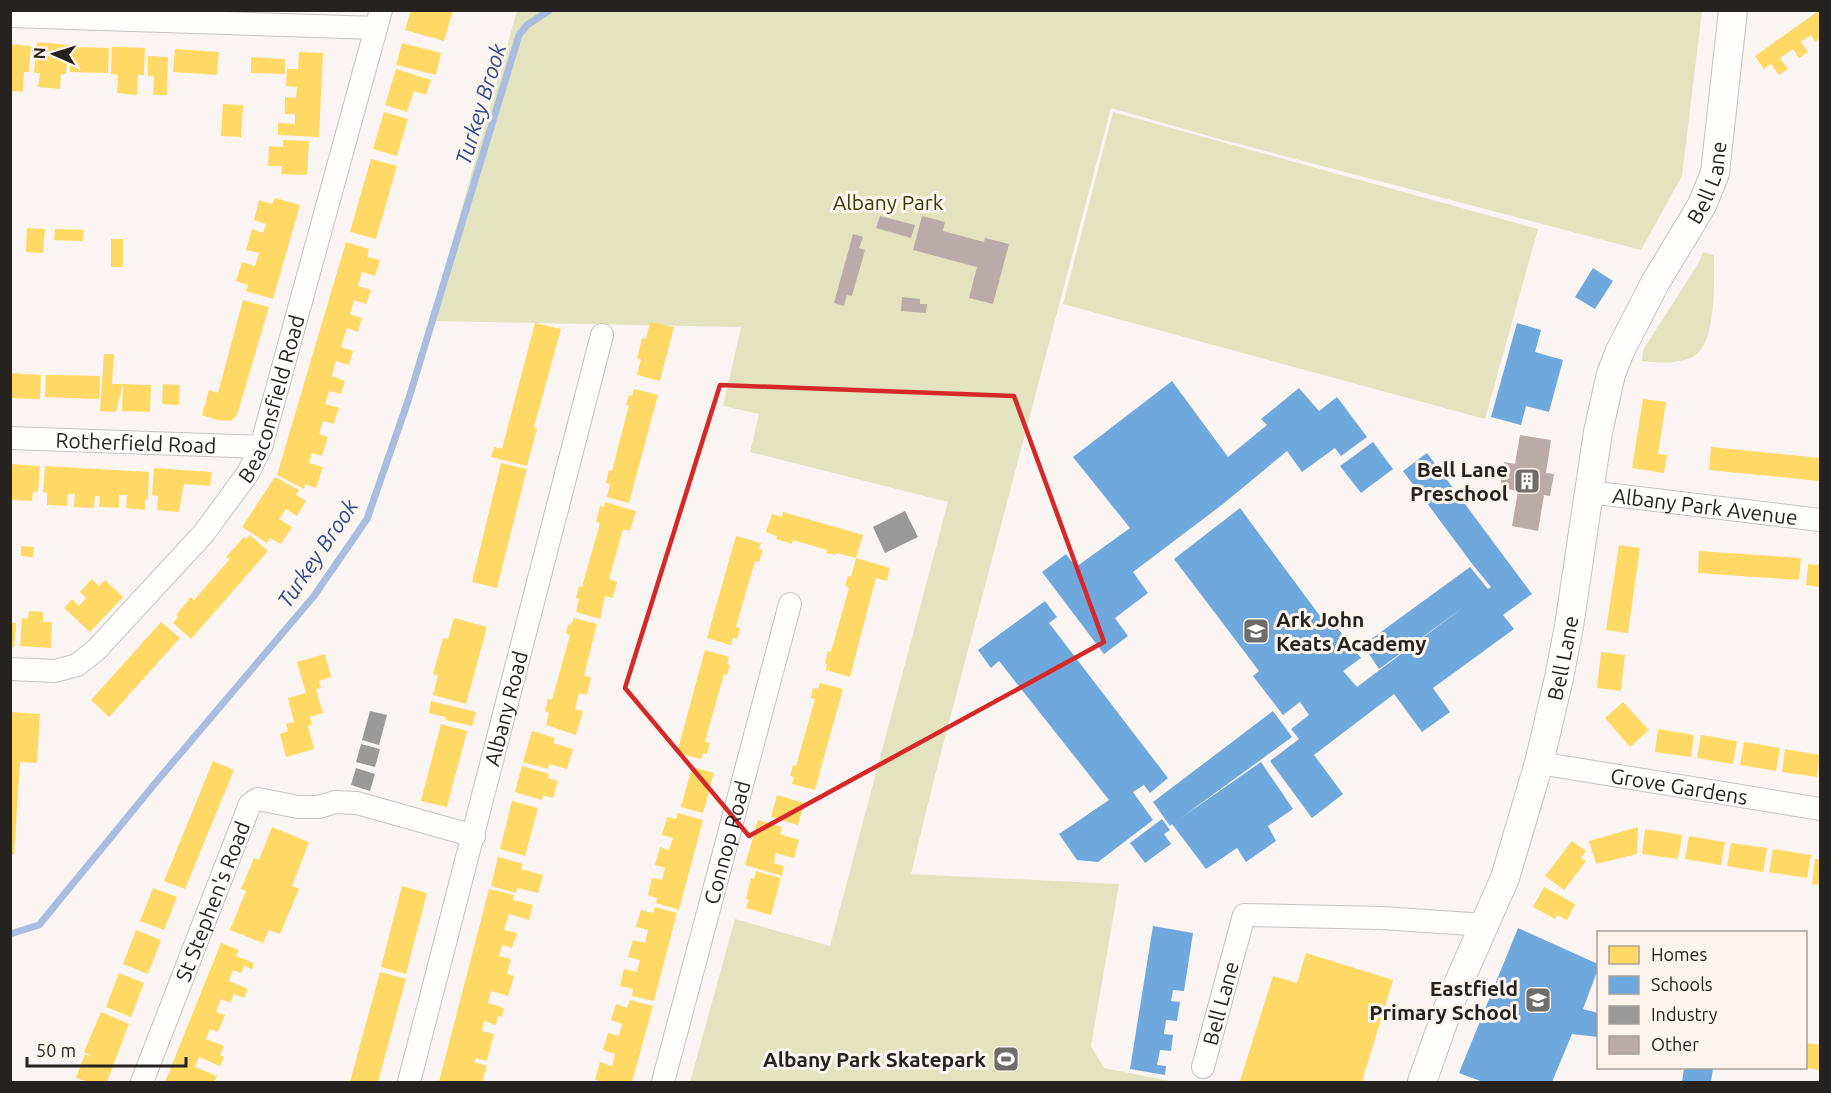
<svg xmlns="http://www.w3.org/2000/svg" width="1831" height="1093" font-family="Ubuntu,sans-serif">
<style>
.green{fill:#e4e3bf}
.homes{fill:#ffd966}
.schools{fill:#6fa8dc}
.industry{fill:#999}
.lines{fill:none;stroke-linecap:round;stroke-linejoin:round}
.stream{stroke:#aabce0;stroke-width:7}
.building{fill:#baaba8}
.minor-casing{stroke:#c7c2c0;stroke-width:24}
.tertiary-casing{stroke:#c7c2c0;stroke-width:30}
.minor{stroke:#fefefd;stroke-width:22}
.tertiary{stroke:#fefefd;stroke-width:28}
.marked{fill:none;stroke:#d62828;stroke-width:4.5;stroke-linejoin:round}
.labels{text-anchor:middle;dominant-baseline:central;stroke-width:6;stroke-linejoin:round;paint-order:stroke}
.street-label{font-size:21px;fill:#26221f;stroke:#fef4ee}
.park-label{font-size:21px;fill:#383904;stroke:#fef4ee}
.poi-label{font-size:21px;font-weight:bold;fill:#26221f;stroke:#fef4ee;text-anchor:end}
.water-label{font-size:22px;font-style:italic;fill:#2c4b8d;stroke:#fef4ee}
</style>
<rect width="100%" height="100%" fill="#faf5f2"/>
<path class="green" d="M517,11H1702L1682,176L1641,250L1216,138L1111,108L933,783L911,874L1119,884L1091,1046L1104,1068L1175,1082H690L735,919L830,946L948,502L750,452L759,414L723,406L741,327L430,321Z
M1113,112L1538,229L1485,419L1063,304Z
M1703,252L1714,255C1714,279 1717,344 1693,357C1679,364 1657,363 1642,361L1643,350L1698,264Z"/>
<path class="homes" d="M411,10H453L444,41L405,30Z
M1820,10V38L1815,42L1811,35L1801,42L1808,52L1799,58L1793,49L1780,58L1788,69L1779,75L1771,64L1764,69L1755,56Z
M37,42L69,45L66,74H61L60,89L38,87L40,73H34Z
M402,43L441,53L436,75L396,65Z
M10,44L31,46L29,72H24L23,92L10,91Z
M71,47L109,48L108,73L70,72Z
M112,47L145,48L144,75H138L137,95L117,93L118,75L111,74Z
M175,49L219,52L217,75L173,72Z
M299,52L323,53L319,137L278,135V123L295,124V114H285V97L296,98L297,87L286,86L287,69H298Z
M148,56L168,57L167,95H153L154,76H148Z
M251,57L285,59V74L251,73Z
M396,69L431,80L426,95L414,91L407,112L385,105Z
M223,104L243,105L241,137L221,136Z
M384,112L408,119L397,156L373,149Z
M283,140L309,141L307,175L281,174L282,166H268L269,146L283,147Z
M371,159L397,166L376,239L350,232Z
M275,198L300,205L273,299L246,291L248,285L236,281L242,262L255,266L259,253L246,250L252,229L263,233L266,224L254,220L259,200L272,204Z
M27,228L45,229L43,253L26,252Z
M55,229L84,230L83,241L54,240Z
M111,239H123V267H111Z
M346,242L369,249L367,257L380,260L375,276L362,272L358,286L371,290L366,304L354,300L350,314L362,318L358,332L347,328L341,347L353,351L349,365L336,361L332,376L345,381L341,394L329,391L325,404L339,408L334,424L323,421L319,434L328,437L322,456L312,453L309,463L323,467L316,488L305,484L304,489L277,475Z
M243,300L269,307L237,415L231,421L217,420L202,415L209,390L218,393Z
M650,322L674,327L660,381L637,375L641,359H637L642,338L646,339Z
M535,323L561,329L534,427L537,428L527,466L491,457L494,447L502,449Z
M104,354H114L112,384H123L116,412L100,411Z
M10,373L41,375L40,399L10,398Z
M46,375L100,376L99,399L45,397Z
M123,384L151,385L150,412L122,411Z
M163,384L180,385L179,405L162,404Z
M634,389L658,395L629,503L607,497L610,484L606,483L609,470L612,471L629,405H626L629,395L632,396Z
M1643,399L1666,402L1658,454L1667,455L1664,473L1632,468Z
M1711,447L1820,458V481L1709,470Z
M501,463L527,469L497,588L472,582Z
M10,464L40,466L38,492H33L32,501L12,500Z
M45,466L149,472L148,500L145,499V510L126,508L127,495H119V508L99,507L100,496H95L94,508L74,507L75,494H68L67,506L47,505V493L43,492Z
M154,468L212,472L210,486L184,484L179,512L157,510L158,496L152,495Z
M275,477L299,490L296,495L306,501L297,516L286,509L279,519L292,527L281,544L270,538L267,543L242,527Z
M605,502L636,511L630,531L623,529L609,579L617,582L613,598L605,596L600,619L576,612L579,599L576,598L579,586L582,587L600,523L596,522L600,506L604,507Z
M783,512L863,535L856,558L837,553L836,555L826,553L827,550L793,540L792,544L776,539L777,536L766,532L772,514L782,517Z
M250,535L268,551L191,639L173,623L178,617L176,615L191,597L194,600L230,559L226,557L244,537L246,539Z
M736,536L761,543L759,549L763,550L759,562L755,561L736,627L740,628L737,639L733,638L731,645L707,638Z
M1619,545L1640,548L1628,633L1606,630Z
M21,546L34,547L33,557L21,556Z
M1699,551L1801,558L1799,580L1698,573Z
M856,558L890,568L887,581L876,578L850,677L826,670L827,664L825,663L828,651L831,652L849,588L845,586L848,576L851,577Z
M1808,564L1820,565V587L1806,585Z
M92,579L99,586L105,580L123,597L90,632L64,608L72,599L79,606L86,598L80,592Z
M29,611L43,612V622H52L51,648L20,646L22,618L28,619Z
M454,618L487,627L466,704L433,695L438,676L433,674L443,638L448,639Z
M574,618L597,624L584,676L591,677L587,695L579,693L575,709L583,711L576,735L546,725L549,713L545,711L548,699L552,700L570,635L566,633L568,624L571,625Z
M161,622L180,638L109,717L91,700Z
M10,623H16L14,647H10Z
M705,650L729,657L727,664L730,665L727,675L724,674L705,742L710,743L707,754L703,753L701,759L677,753Z
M1601,652L1625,655L1621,691L1597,688Z
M325,654L331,677L319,681L321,688L316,689L323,713L310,717L312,724L308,726L314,749L286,757L280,734L288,731L286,724L294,722L288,698L306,693L297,662Z
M820,683L843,689L815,790L792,784L794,777L790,776L793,765L796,766L815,699L811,698L813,688L818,689Z
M431,701L476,712L472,726L446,720V717L429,713Z
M1623,702L1649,730L1630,747L1605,718Z
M10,712L40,714L37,763L20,762L14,855L10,854Z
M441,724L467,731L447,807L421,801Z
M1658,729L1694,735L1691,757L1655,752Z
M532,731L555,738L553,743L573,749L567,769L549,764L548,769L523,762Z
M1701,735L1737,741L1733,764L1697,758Z
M1744,742L1780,748L1776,771L1740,765Z
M1785,749L1820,755L1817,777L1782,772Z
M213,761L234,770L185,889L164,881Z
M522,766L549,774L548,778L558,781L553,798L543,795L542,800L515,792Z
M692,767L714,773L703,813L681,807Z
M777,795L804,803L798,825L771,817Z
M512,801L538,808L525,856L500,849Z
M678,813L703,820L679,910L656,903L657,898L648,895L652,878L662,880L665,868L655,865L660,847L669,850L673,838L662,835L667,817L676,819Z
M758,820L782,827L780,834L799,840L794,858L776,853L774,863L784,866L782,876L745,865Z
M272,827L309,842L292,886L299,889L280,934L269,930L263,943L230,930L246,891L241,889L254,858L259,860Z
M1638,827L1637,854L1596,864L1589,841Z
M1645,829L1682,835L1678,859L1642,854Z
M1689,836L1725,842L1721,865L1685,859Z
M1572,841L1586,851L1581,858L1586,861L1564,890L1545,876Z
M1731,843L1767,848L1763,872L1727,866Z
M1773,849L1811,855L1807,878L1769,872Z
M498,857L523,864L521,869L543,875L538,893L517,888L516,893L491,886Z
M1815,859H1820V885L1812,884Z
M756,871L781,878L771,915L746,908L749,900L746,899L751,878L754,879Z
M402,886L427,893L406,974L381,967Z
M1544,887L1575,904L1567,920L1557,915L1555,919L1533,907Z
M153,888L177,897L164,930L140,921Z
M489,889L514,895L513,900L533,905L529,920L509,914L504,930L517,933L512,948L502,945L499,956L511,959L507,974L514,976L508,996L491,991L488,1003L504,1008L502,1017L498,1016L496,1025L484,1021L482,1031L494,1034L487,1061L476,1058L474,1062L487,1066L482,1082H439Z
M655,907L677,913L654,1001L632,996L633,989L620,986L624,969L637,972L640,960L628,957L633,940L645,943L648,930L636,927L641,910L653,913Z
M136,930L161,940L148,974L123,964Z
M221,943L239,950L236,956L254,963L252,969L244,966L241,973L233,970L229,981L248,989L244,998L234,994L230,1003L221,999L216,1012L225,1015L218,1032L210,1029L206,1039L224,1046L220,1055L224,1057L220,1066L199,1057L195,1067L217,1076L214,1082H165Z
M1306,953L1393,980L1362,1082L1240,1081L1273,976L1297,983Z
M380,972L406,979L378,1082H350Z
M119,973L144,983L131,1017L106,1007Z
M630,1000L653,1006L632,1082H604L595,1080L600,1062L612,1066L615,1054L603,1050L608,1033L619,1036L622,1024L611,1020L616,1004L627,1008Z
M101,1012L129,1024L107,1082H88L76,1078L85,1054L95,1058L84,1052Z
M1806,1043L1820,1045V1070L1806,1068Z"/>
<path class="schools" d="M1593,268L1613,281L1595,309L1575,297Z
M1517,323L1541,330L1535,352L1563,360L1549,412L1526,406L1521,425L1491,417Z
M1172,381L1228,457L1267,425L1261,419L1299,388L1319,411L1337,397L1367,437L1341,456L1335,448L1302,472L1287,451L1223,504L1133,572L1148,593L1115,618L1128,636L1104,654L1042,572L1066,554L1076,567L1130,528L1073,457Z
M1373,442L1393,469L1361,493L1340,466Z
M1427,453L1532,594L1503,615L1514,629L1433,688L1450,712L1422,732L1394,694L1314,755L1343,794L1312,818L1270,761L1299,739L1291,729L1309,715L1300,702L1283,715L1253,676L1259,671L1174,559L1240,508L1326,624L1331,620L1361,658L1343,671L1357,687L1469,603L1379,669L1363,645L1470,567L1488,589L1491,587L1473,565L1403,471Z
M1045,601L1057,617L1049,623L1168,778L1150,793L1144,785L1133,792L1153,820L1098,862L1077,860L1059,834L1109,800L999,661L991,668L978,650Z
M1273,711L1292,737L1178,820L1261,762L1293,809L1268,826L1276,841L1246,862L1237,848L1206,869L1172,824L1170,826L1153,802Z
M1162,819L1170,830L1164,834L1171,844L1145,863L1130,843Z
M1153,926L1193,933L1184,991L1173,990L1171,1001L1180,1002L1177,1021L1166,1020L1164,1034L1173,1035L1171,1051L1160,1050L1157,1065L1166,1066L1165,1075L1130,1069Z
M1518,928L1598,964V969L1583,1009L1598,1013V1037L1572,1034L1552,1082H1483L1459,1073Z
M1684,1068H1713L1711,1082H1682Z"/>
<path class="industry" d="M905,511L918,537L885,553L873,527Z
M370,711L387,715L379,745L362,740Z
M361,744L380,749L375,767L356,762Z
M356,768L375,774L370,791L351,785Z"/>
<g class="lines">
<path class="stream" d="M10,934L39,925L157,781L314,596L367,519L408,401L519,35L527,25L550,10"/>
</g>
<path class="building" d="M880,216L915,225L911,238L876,228Z
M922,216L945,222L943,231L984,242L985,238L1009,244L993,304L969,298L977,267L913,250Z
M853,234L863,237L859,248L865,250L852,296L847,295L844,306L834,303Z
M902,297L920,299V304H927L926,313L901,311Z
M1520,435L1551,440L1546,473L1554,474L1550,496L1544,495L1538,531L1512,526L1518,491L1500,488L1504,462L1515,464Z"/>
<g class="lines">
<defs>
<g id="minor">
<path d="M10,16L376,28"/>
<path id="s1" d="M10,438L261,447"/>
<path id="s2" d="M1589,492L1820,520"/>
<path id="s3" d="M10,669L55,671L77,665L96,650L204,533L248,473L261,447L381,10"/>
<path id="s4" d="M1539,763L1820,809"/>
<path id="s5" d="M1203,1067L1244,915L1382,918L1485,925"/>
<path id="s6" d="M142,1082L250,804L258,799L298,807H319L335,802L357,803L474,836"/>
<path id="s7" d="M409,1082L602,335"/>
<path id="s8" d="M663,1082L790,604"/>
</g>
<g id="tertiary">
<path id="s9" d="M1422,1082L1451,1000L1505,878L1539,763L1559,678L1569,626L1598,432L1611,374L1620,351L1655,283L1702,205L1715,173L1733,10"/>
</g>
</defs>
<use href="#minor" class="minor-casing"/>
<use href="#tertiary" class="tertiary-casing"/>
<use href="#minor" class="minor"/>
<use href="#tertiary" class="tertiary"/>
</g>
<path class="marked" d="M720,385L1014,396L1104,642L749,836L625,688Z"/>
<defs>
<symbol id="building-square" viewBox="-11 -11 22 22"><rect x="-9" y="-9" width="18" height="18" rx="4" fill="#706c69" stroke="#fef4ee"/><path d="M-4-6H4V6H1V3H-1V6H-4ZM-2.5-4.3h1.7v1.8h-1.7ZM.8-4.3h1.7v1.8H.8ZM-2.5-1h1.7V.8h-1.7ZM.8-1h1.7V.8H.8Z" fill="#fff"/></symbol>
<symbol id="school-square" viewBox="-11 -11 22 22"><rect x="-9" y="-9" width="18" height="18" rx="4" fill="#706c69" stroke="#fef4ee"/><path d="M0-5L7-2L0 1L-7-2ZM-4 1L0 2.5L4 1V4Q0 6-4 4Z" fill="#fff"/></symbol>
<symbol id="stadium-square" viewBox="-11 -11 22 22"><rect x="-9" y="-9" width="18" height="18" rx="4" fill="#706c69" stroke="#fef4ee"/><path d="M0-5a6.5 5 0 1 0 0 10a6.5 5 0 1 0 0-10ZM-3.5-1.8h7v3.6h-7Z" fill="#fff"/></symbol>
</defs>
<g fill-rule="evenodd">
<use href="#building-square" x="1512" y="466" width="30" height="30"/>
<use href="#school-square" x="1241" y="616" width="30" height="30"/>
<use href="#school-square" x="1523" y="985" width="30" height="30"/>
<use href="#stadium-square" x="991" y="1044" width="30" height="30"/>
</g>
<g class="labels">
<g class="street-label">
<text stroke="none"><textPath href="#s9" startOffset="952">Bell Lane</textPath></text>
<text stroke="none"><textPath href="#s3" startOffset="404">Beaconsfield Road</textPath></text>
<text stroke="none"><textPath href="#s1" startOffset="126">Rotherfield Road</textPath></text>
<text stroke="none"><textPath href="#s2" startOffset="117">Albany Park Avenue</textPath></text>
<text stroke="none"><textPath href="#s9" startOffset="448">Bell Lane</textPath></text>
<text stroke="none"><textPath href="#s7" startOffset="386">Albany Road</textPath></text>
<text stroke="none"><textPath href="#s4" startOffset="142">Grove Gardens</textPath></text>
<text stroke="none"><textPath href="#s8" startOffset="248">Connop Road</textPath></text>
<text stroke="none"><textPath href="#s6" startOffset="194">St Stephen's Road</textPath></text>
<text stroke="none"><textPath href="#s5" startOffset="66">Bell Lane</textPath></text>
</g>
<g class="park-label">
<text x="888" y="202">Albany Park</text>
</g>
<g class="poi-label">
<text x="1508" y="469">Bell Lane<tspan x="1508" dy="24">Preschool</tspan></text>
<text x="1276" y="619" text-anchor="start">Ark John<tspan x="1276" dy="24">Keats Academy</tspan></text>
<text x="1518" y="988">Eastfield<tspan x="1518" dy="24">Primary School</tspan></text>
<text x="986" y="1059">Albany Park Skatepark</text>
</g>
<g class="water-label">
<text transform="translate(480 104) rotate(-73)">Turkey Brook</text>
<text transform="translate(317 553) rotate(-56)">Turkey Brook</text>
</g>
</g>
<rect width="1831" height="1093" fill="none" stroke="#26221f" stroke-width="24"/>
<rect x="1597" y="931" width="210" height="138" fill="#fef4ee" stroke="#a8a09b" stroke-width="1.5"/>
<rect x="1609" y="946" width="30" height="18" fill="#ffd966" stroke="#a8a09b" stroke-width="1.5"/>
<text x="1651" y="961" font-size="18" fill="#26221f">Homes</text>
<rect x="1609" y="976" width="30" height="18" fill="#6fa8dc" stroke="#a8a09b" stroke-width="1.5"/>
<text x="1651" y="991" font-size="18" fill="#26221f">Schools</text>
<rect x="1609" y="1006" width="30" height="18" fill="#999999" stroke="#a8a09b" stroke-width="1.5"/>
<text x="1651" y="1021" font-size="18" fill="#26221f">Industry</text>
<rect x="1609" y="1036" width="30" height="18" fill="#baaba8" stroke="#a8a09b" stroke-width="1.5"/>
<text x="1651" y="1051" font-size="18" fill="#26221f">Other</text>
<g transform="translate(54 54) rotate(273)" stroke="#fef4ee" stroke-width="4.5" paint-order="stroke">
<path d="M0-4.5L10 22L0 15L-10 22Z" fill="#26221f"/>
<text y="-9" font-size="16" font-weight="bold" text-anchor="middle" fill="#26221f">N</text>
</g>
<path d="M27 1057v9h159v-9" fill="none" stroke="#26221f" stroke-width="3"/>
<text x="36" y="1057" font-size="18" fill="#26221f" stroke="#fef4ee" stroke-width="4.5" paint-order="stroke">50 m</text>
</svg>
